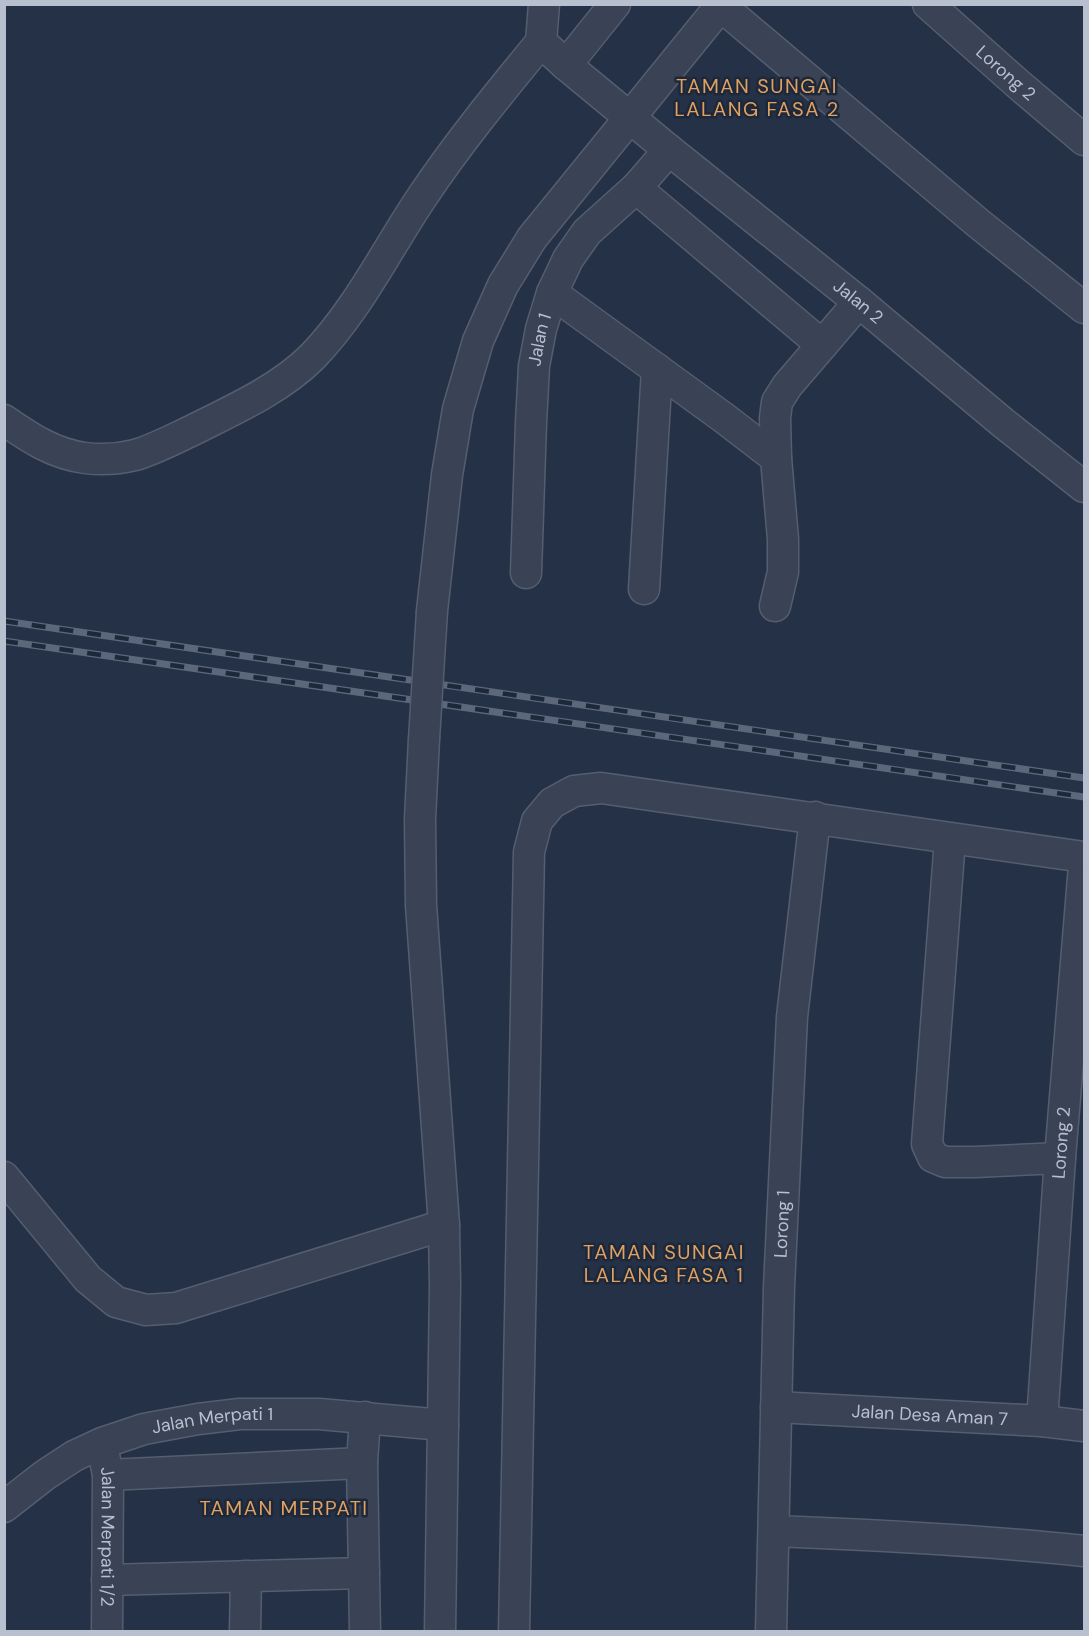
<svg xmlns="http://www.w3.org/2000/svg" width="1089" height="1636" font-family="'DM Sans',sans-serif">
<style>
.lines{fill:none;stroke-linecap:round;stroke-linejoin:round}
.minor-casing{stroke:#555e6f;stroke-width:33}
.minor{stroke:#3a4355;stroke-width:30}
.rail-casing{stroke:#5c677c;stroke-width:7}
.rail{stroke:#1e283b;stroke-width:4.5;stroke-dasharray:14;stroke-linecap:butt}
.minor-bridge-casing{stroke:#555e6f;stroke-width:33;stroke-linecap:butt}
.minor-bridge{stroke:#3a4355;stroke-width:30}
.labels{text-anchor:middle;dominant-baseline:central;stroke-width:5;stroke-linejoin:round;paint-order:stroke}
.street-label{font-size:18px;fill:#b8bfce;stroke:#1e283b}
.neighbourhood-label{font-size:20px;letter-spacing:1.5px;fill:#e0a161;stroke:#1e283b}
</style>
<rect width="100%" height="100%" fill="#253146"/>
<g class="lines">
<defs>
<g id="minor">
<path id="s1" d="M544,4L541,42L566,65L669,150L859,302L1002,422L1084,487"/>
<path id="s2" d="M928,4L1018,84L1084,140"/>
<path d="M721,6L978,223L1084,308"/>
<path d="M566,65L615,4"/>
<path d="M636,188L822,345"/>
<path d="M552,293L724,418L776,458L783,539V572L775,606"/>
<path d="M4,420C30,438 54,454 85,458C101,460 119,459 135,455C153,450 176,438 193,430C233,410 280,389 312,357C357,311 387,249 422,197C458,143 500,92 541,42"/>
<path d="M776,458L775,418L777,402L787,386L859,302"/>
<path id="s3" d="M526,573L531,423L534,366L541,329L552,293L568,259L587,232L636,188L669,150"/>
<path d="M644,589L657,369"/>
<path d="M432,611L447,475L458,409L478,341L503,285L532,238L722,4"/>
<path d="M424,739L420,819L421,905L444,1225L445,1286L440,1632"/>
<path d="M950,839L927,1144L933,1157L945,1162H975L1060,1158"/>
<path d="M4,1177L88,1279L116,1302L146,1310L176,1308L444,1225"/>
<path id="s4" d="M776,1407L1042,1421L1084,1426"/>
<path d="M365,1417L362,1463L365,1632"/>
<path id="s5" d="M1042,1421L1060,1158L1084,865"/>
<path id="s6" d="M104,1455L108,1475L107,1632"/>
<path d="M108,1475L362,1463"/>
<path id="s7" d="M4,1507L45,1475L74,1456L102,1443L144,1429L198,1419L240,1414H319L443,1425"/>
<path d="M774,1531C878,1535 981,1540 1084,1551"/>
<path d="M107,1580L364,1573"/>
<path d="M245,1632L246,1576"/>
<path d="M514,1632L529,852L537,821L552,803L574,791L601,788L1084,857"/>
<path id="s8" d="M771,1632L779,1287L792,1017L815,817"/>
</g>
</defs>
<use href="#minor" class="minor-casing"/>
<use href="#minor" class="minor"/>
<defs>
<path id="rail" d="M4,621L1084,778
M4,641L1084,797"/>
</defs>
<use href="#rail" class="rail-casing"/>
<use href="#rail" class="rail"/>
<defs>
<path id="minor-bridge" d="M424,739L432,611"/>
</defs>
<use href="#minor-bridge" class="minor-bridge-casing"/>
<use href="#minor-bridge" class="minor-bridge"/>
</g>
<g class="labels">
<g class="street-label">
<text stroke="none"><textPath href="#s2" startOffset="104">Lorong 2</textPath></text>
<text stroke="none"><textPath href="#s1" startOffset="448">Jalan 2</textPath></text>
<text stroke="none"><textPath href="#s3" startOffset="234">Jalan 1</textPath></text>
<text stroke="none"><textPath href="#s5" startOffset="279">Lorong 2</textPath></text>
<text stroke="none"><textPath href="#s8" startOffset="408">Lorong 1</textPath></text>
<text stroke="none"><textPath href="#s4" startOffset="154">Jalan Desa Aman 7</textPath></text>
<text stroke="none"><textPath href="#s7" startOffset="231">Jalan Merpati 1</textPath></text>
<text stroke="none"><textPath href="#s6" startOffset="82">Jalan Merpati 1/2</textPath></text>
</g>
<g class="neighbourhood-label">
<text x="757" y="86">TAMAN SUNGAI<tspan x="757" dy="23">LALANG FASA 2</tspan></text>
<text x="664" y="1252">TAMAN SUNGAI<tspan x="664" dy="23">LALANG FASA 1</tspan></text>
<text x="284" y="1508">TAMAN MERPATI</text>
</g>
</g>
<rect width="1089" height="1636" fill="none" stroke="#b8bfce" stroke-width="12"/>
</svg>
